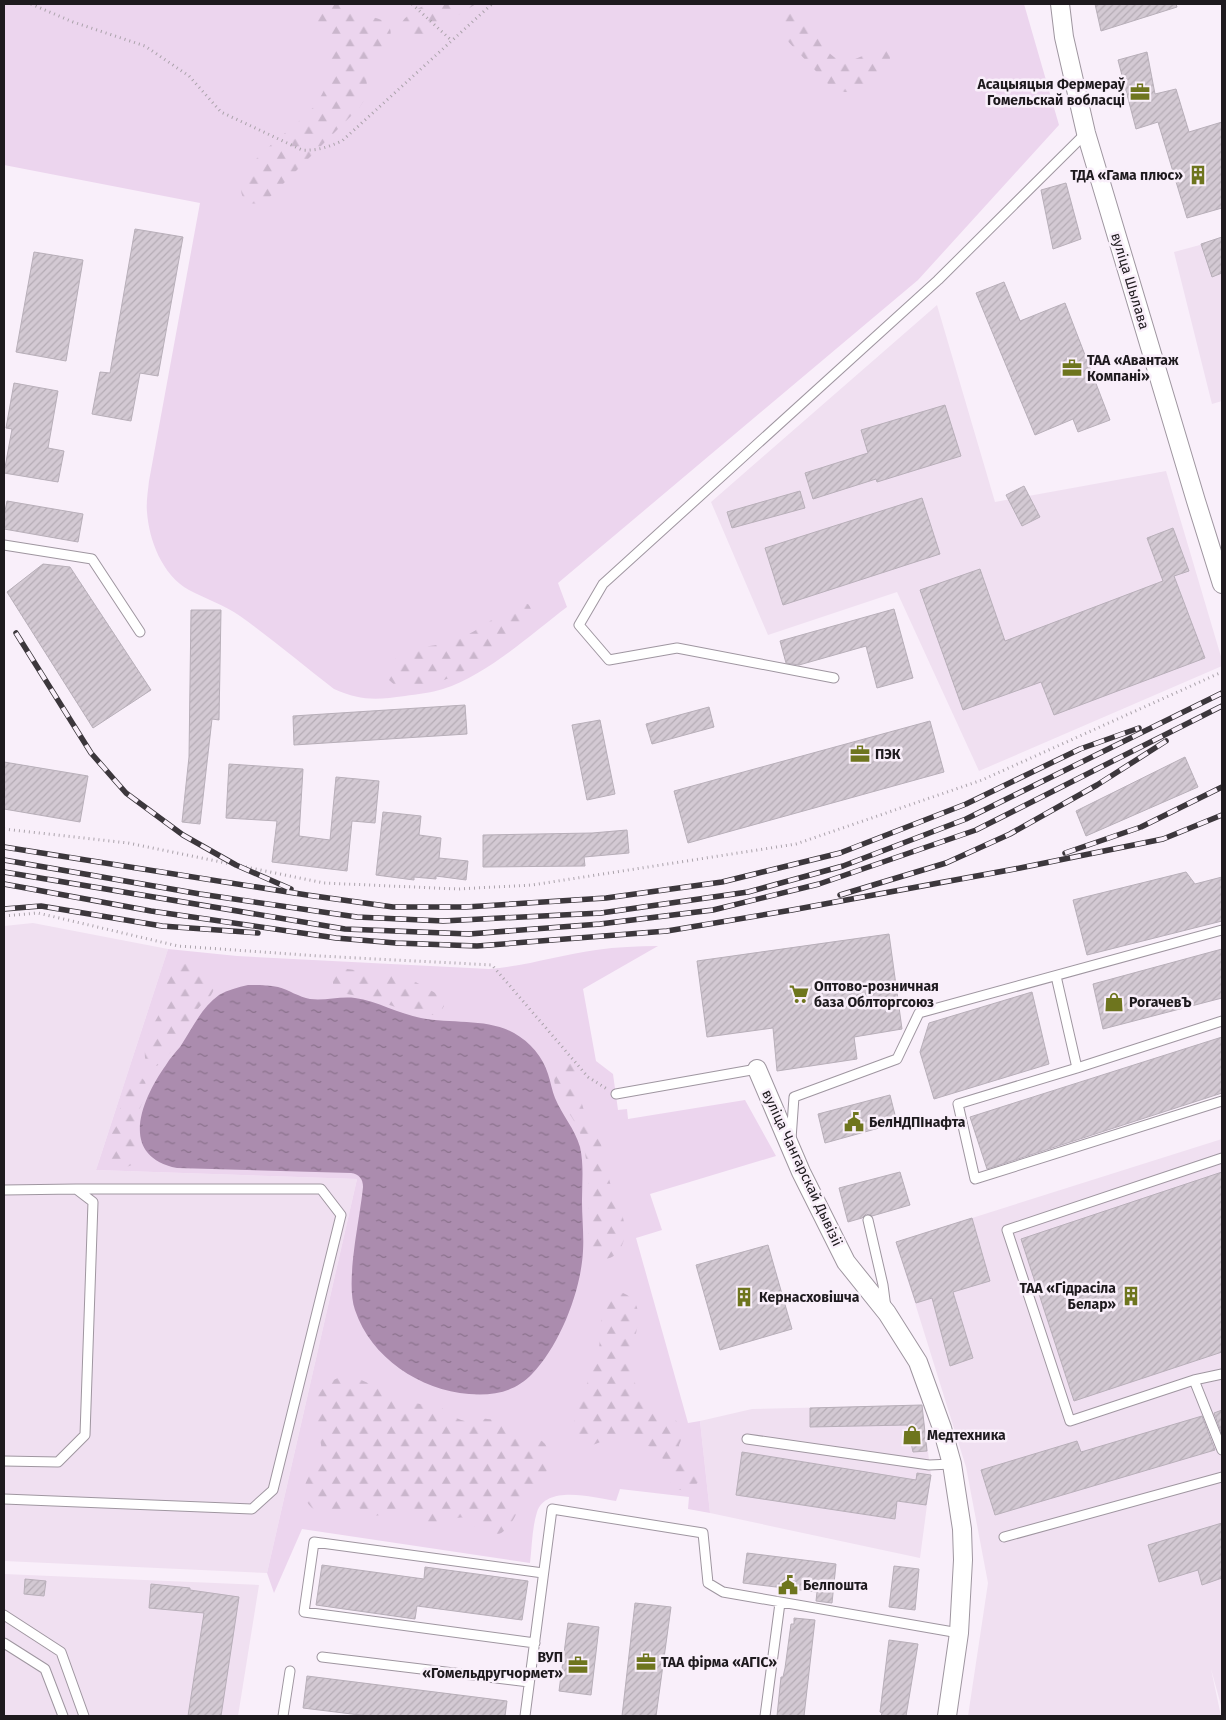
<svg xmlns="http://www.w3.org/2000/svg" width="1226" height="1720" font-family="'Fira Sans',sans-serif">
<style>
.built{fill:#f0e0f1}
.grass{fill:#ecd5ee}
.forest{fill:url(#forest-firs)}
.water{fill:url(#water-ripples)}
.building{fill:url(#building-hatch);stroke:#b8afb9}
.lines{fill:none;stroke-linecap:round;stroke-linejoin:round}
.service-casing{stroke:#9f96a0;stroke-width:11}
.minor-casing{stroke:#9f96a0;stroke-width:20}
.path{stroke:#aba3ab;stroke-width:3;stroke-dasharray:1 4;stroke-linecap:butt}
.service{stroke:#fff;stroke-width:9}
.minor{stroke:#fff;stroke-width:18}
.rail-casing{stroke:#3c373c;stroke-width:5.5}
.rail{stroke:#f9effa;stroke-width:4;stroke-dasharray:11;stroke-linecap:butt}
.labels{text-anchor:middle;dominant-baseline:central;stroke-width:5;stroke-linejoin:round;paint-order:stroke}
.poi-label{font-size:14px;font-weight:bold;fill:#1e1a1e;stroke:#f9effa;text-anchor:start}
.street-label{font-size:14px;fill:#1e1a1e;stroke:#f9effa}
</style>
<defs>
<pattern id="forest-firs" width="22" height="20" patternUnits="userSpaceOnUse" patternTransform="scale(1.25)"><rect width="22" height="20" fill="#ecd5ee"/><path d="M5 1l3.5 6h-7zM16 11l3.5 6h-7z" fill="#cab6cc"/></pattern>
<pattern id="water-ripples" width="26" height="14" patternUnits="userSpaceOnUse" patternTransform="scale(1.25)"><rect width="26" height="14" fill="#ab8cae"/><path d="M2 4q2-2 4 0t4 0M15 11q2-2 4 0t4 0" fill="none" stroke="#8b728d"/></pattern>
<pattern id="building-hatch" width="6" height="6" patternUnits="userSpaceOnUse" patternTransform="scale(1.25)"><rect width="6" height="6" fill="#d3c9d3"/><path d="M-1 1l2-2M0 6l6-6M5 7l2-2" fill="none" stroke="#b5acb5"/></pattern>
</defs>
<rect width="100%" height="100%" fill="#f9effa"/>
<path class="built" d="M1222,239V401L1212,404L1174,252Z
M937,305L995,502L1166,471L1222,660V666L979,771L897,592L768,635L711,502Z
M33,923L168,949L96,1170L357,1179L267,1573L4,1561V926Z
M1222,1139V1709L1211,1669L1221,1716H968L988,1583L966,1467L896,1242Z
M922,1405L931,1475L920,1558L710,1513L700,1421L752,1409Z
M4,1574L259,1585L238,1716H4Z"/>
<path class="grass" d="M4,4H1024L1059,125L918,280L558,583L567,607C530,635 488,674 443,689C431,693 417,694 405,696C376,700 361,701 334,689C303,665 272,639 240,616C224,605 206,599 189,590C162,575 149,540 147,512C146,502 148,491 149,481L200,203L4,165Z
M658,946L583,989L596,1061L613,1074L618,1110L627,1109L628,1119L745,1100L776,1156L650,1194L662,1230L636,1238L688,1423L700,1421L710,1513L688,1509L689,1497L620,1489L616,1501C594,1498 547,1484 537,1512C532,1528 532,1546 530,1563L302,1529L274,1593L267,1573L357,1179L96,1170L168,949L237,956L489,969C526,966 560,955 596,950C617,947 637,946 658,946Z"/>
<path class="forest" d="M316,4H348C358,18 381,15 388,25C399,41 373,50 367,61C363,71 367,78 367,87C368,96 363,102 359,108L271,196C263,202 258,205 247,203C244,199 241,195 241,189C240,159 302,126 318,101C329,85 333,65 329,46C325,31 309,20 316,4Z
M427,4H476L421,38L416,39L407,38C389,23 415,10 427,4Z
M787,12C815,9 815,44 834,57C856,71 876,39 888,52C900,66 858,92 846,92C839,92 834,88 828,84L782,35C777,26 777,17 787,12Z
M520,603L528,604C535,613 532,620 525,628C488,658 449,689 398,688L389,680C388,671 390,662 398,657C412,646 433,647 450,642C473,635 493,619 513,605Z
M186,963C202,964 223,977 211,995C207,1000 201,1004 198,1009C190,1020 184,1032 177,1043C172,1049 164,1064 156,1066C150,1067 147,1062 145,1058C143,1033 156,1024 164,1004C167,995 165,986 168,977C172,969 178,966 186,963Z
M347,969L393,975L412,980L439,995L443,1001L444,1006L441,1011L436,1015L416,1014L369,998L336,992L333,988V979L340,970Z
M562,1061L572,1064C580,1076 578,1090 582,1104C585,1116 594,1126 599,1138C604,1151 605,1165 609,1179C613,1196 626,1215 625,1233C623,1260 596,1271 588,1240C588,1206 591,1169 581,1136C574,1112 549,1096 555,1069Z
M136,1076C140,1077 143,1078 145,1082C150,1093 138,1109 136,1119C134,1127 134,1135 135,1142C136,1153 141,1164 126,1167C120,1169 114,1168 108,1165L105,1154L128,1085Z
M623,1293C650,1304 633,1335 632,1356C632,1364 634,1374 635,1383C641,1408 650,1402 667,1412C674,1417 681,1426 684,1433L679,1445L681,1464L701,1478C694,1491 676,1497 669,1479C666,1473 667,1467 664,1461C661,1455 656,1450 650,1447C639,1441 622,1435 609,1439C598,1442 592,1448 580,1444C573,1436 573,1428 575,1417L599,1350L602,1312L611,1297Z
M347,1376C367,1379 382,1393 402,1400C414,1405 427,1403 439,1407C448,1410 454,1419 465,1421C472,1423 480,1418 487,1419C499,1419 507,1429 517,1433C526,1436 538,1436 545,1444C548,1448 549,1454 549,1459C549,1479 534,1484 524,1499C516,1512 510,1536 490,1536C477,1536 475,1521 464,1518C453,1515 447,1527 437,1528C419,1531 418,1515 405,1511C394,1507 384,1518 373,1515C367,1513 361,1509 356,1506C347,1507 339,1511 330,1512C310,1515 299,1497 307,1480C311,1471 319,1463 321,1453C323,1443 317,1433 315,1423C311,1399 323,1379 347,1376Z"/>
<path class="water" d="M248,985C258,985 268,985 278,987C289,990 299,997 310,999C325,1001 340,996 355,998C377,1001 399,1014 421,1018C452,1024 487,1018 514,1033C530,1042 543,1057 548,1074C551,1083 552,1091 555,1098C562,1115 575,1129 580,1147C584,1165 582,1183 582,1201C582,1218 584,1235 583,1251C581,1291 560,1345 532,1374C515,1392 493,1396 469,1394C420,1390 371,1358 355,1310C345,1282 360,1219 363,1187C363,1179 359,1174 351,1173L177,1168C118,1156 141,1100 166,1065C170,1058 175,1053 180,1047C192,1029 201,1008 219,995C228,990 238,987 248,985Z"/>
<path class="building" d="M1095,4H1176L1177,7L1101,31Z
M1147,52L1155,94L1176,89L1189,132L1222,122V208L1187,218L1158,122L1136,129L1118,60Z
M1066,183L1081,239L1053,249L1041,190Z
M135,229L183,237L158,376L140,373L131,421L92,414L100,372L110,373Z
M1222,237V273L1212,277L1201,244Z
M34,252L83,260L66,361L16,352Z
M1004,282L1020,321L1065,303L1110,420L1078,432L1073,419L1035,435L976,293Z
M14,383L58,391L48,448L64,451L58,482L4,473L12,429L6,428Z
M945,405L961,456L877,482L876,479L813,499L805,473L868,453L861,430Z
M1024,486L1040,517L1022,526L1006,495Z
M800,491L805,508L732,528L727,512Z
M922,498L940,554L783,605L765,548Z
M7,501L83,514L78,542L4,529V516Z
M1173,528L1189,571L1174,576L1205,658L1054,715L1041,682L963,710L920,590L980,569L1005,641L1163,581L1147,538Z
M43,564L70,567L151,690L93,728L7,592Z
M894,609L913,678L877,688L866,646L799,665L786,663L780,641Z
M191,610H221L219,720L212,719L200,824L182,822L189,757Z
M465,705L467,734L294,745L293,716Z
M709,707L714,727L652,744L646,724Z
M600,720L615,794L587,800L572,725Z
M930,721L944,772L688,843L674,791Z
M1185,757L1198,787L1086,836L1076,811Z
M4,762L88,776L80,822L4,809Z
M229,764L303,769L299,836L330,840L336,777L379,781L375,823L352,821L347,871L272,862L277,821L226,818Z
M383,812L421,816L419,835L441,838L439,858L468,861L466,880L436,876V879L414,877V880L376,875Z
M627,830L629,853L584,857L585,866L483,867V835L592,833Z
M1186,872L1195,884L1222,877V921L1087,955L1073,900Z
M889,934L902,1029L854,1037L857,1059L777,1071L773,1028L707,1037L697,961Z
M1222,949V998L1103,1029L1093,984Z
M1032,992L1049,1064L934,1099L920,1052L929,1023Z
M1222,1037V1093L987,1169L970,1117Z
M890,1095L897,1123L825,1143L818,1114Z
M900,1172L910,1205L872,1216L866,1214L862,1218L848,1222L839,1188Z
M1222,1172V1352L1074,1401L1021,1239Z
M972,1218L990,1281L953,1292L973,1358L950,1366L932,1298L916,1303L896,1242Z
M768,1245L792,1329L720,1350L696,1265Z
M922,1405L927,1451L913,1452L907,1425L810,1427V1408Z
M1222,1410V1434L1214,1413Z
M1202,1416L1215,1450L995,1515L981,1470L1077,1441L1081,1452Z
M742,1452L916,1480L917,1473L931,1475L926,1505L897,1501L895,1519L736,1495Z
M1222,1523V1578L1202,1585L1198,1570L1159,1582L1148,1545Z
M747,1553L836,1564L832,1603L816,1601L817,1592L743,1583Z
M322,1565L424,1579L425,1567L528,1581L522,1620L417,1606L415,1619L316,1605Z
M894,1566L919,1569L915,1610L889,1607Z
M25,1579L46,1581L44,1596L24,1594Z
M151,1584L190,1588V1590L239,1597L221,1716H188L204,1613L149,1608Z
M635,1603L671,1607L656,1716H622Z
M794,1618L815,1620L804,1716H777L781,1677H783L785,1668L791,1624H794Z
M568,1623L599,1627L591,1695L559,1691Z
M889,1640L918,1644L906,1716H881L882,1713L880,1712Z
M307,1676L507,1701L505,1716H368L303,1708Z"/>
<g class="lines">
<defs>
<path id="service" d="M4,545L92,559L140,632
M834,678L677,648L609,660L579,625L603,584L938,280L1086,133
M1056,976L1077,1068L1222,1021
M1077,1068L958,1104L975,1179L1222,1101
M616,1094L757,1069
M791,1139L794,1097L897,1059L919,1013L1222,930
M1222,1158L1007,1230L1070,1421L1194,1380L1222,1450
M4,1190L76,1189L93,1202L85,1435L58,1462L4,1461
M868,1220L883,1285L886,1308
M1194,1380L1222,1374
M747,1439L929,1465L952,1464
M4,1499L252,1509L273,1490L341,1215L321,1189H76
M1004,1537L1222,1477
M4,1615L61,1652L84,1716
M4,1643L45,1669L63,1716
M535,1643L304,1612L314,1542L543,1573
M322,1657L529,1682
M283,1716L290,1671
M525,1716L552,1509L703,1533L708,1583L723,1592L959,1633
M765,1716L780,1603"/>
<path id="minor" d="M1060,4L1064,37L1086,133L1196,501L1222,584
M757,1069L801,1172L846,1262L887,1313L918,1362L942,1428L952,1464L962,1529L963,1560L959,1633L947,1716"/>
</defs>
<use href="#service" class="service-casing"/>
<use href="#minor" class="minor-casing"/>
<path class="path" d="M31,4L73,22L145,46L189,76L221,112L302,150C317,151 328,147 342,141L492,4
M412,4L452,41
M4,829L128,843L324,883L458,889L532,885L796,844L982,780L1222,672
M4,916L38,913L178,946L319,956L492,965L588,1077L607,1089"/>
<use href="#service" class="service"/>
<use href="#minor" class="minor"/>
<defs>
<path id="rail" d="M16,633L91,753L126,793L183,835L236,865L291,889
M4,847L307,895L393,907H466L606,898L722,882L840,853L966,804L1080,749L1139,728
M1065,853L1141,827L1222,787
M4,860L200,894L357,917L443,921L601,913L748,892L843,866L966,819L1222,693
M4,872L345,929L469,934L600,924L713,910L819,884L976,830L1222,706
M4,884L151,911L336,938L396,943L477,946L667,931L792,910L1020,868L1163,839L1222,815
M840,895L946,863L1010,834L1097,785L1166,741
M4,909L41,906L162,926L258,933"/>
</defs>
<use href="#rail" class="rail-casing"/>
<use href="#rail" class="rail"/>
</g>
<defs>
<symbol id="office-bare" viewBox="-9 -9 18 18"><path d="M-6-3h4V-5.5h4V-3h4V5H-6ZM-1-4.5V-3h2v-1.5ZM-6 0V1H6V0Z" fill="#6e751e" stroke="#f9effa" stroke-width="2.5" paint-order="stroke"/></symbol>
<symbol id="building-bare" viewBox="-9 -9 18 18"><path d="M-4-6H4V6H1V3H-1V6H-4ZM-2.5-4.3h1.7v1.8h-1.7ZM.8-4.3h1.7v1.8H.8ZM-2.5-1h1.7V.8h-1.7ZM.8-1h1.7V.8H.8Z" fill="#6e751e" stroke="#f9effa" stroke-width="2.5" paint-order="stroke"/></symbol>
<symbol id="supermarket-bare" viewBox="-9 -9 18 18"><path d="M-6-5.5h2.5l.6 2H6L4.5 2H-2.5L-4.4-4H-6ZM-1.5 3.2a1.3 1.3 0 1 0 .1 0ZM3 3.2a1.3 1.3 0 1 0 .1 0Z" fill="#6e751e" stroke="#f9effa" stroke-width="2.5" paint-order="stroke"/></symbol>
<symbol id="shop-bare" viewBox="-9 -9 18 18"><path d="M-5-2.5h2.3a2.7 3.5 0 0 1 5.4 0H5L5.5 6h-11ZM-1.5-2.5h3a1.5 2.3 0 0 0-3 0Z" fill="#6e751e" stroke="#f9effa" stroke-width="2.5" paint-order="stroke"/></symbol>
<symbol id="civic-bare" viewBox="-9 -9 18 18"><path d="M-.6-6.5H3V-4.5H.6V-3L4-1V1h2V6H-6V1h2V-1L-.6-3ZM-1.2 2.5V6h2.4V2.5Z" fill="#6e751e" stroke="#f9effa" stroke-width="2.5" paint-order="stroke"/></symbol>
</defs>
<g fill-rule="evenodd">
<use href="#office-bare" x="1126" y="78" width="28" height="28"/>
<use href="#building-bare" x="1184" y="161" width="28" height="28"/>
<use href="#office-bare" x="1058" y="354" width="28" height="28"/>
<use href="#office-bare" x="846" y="740" width="28" height="28"/>
<use href="#supermarket-bare" x="785" y="980" width="28" height="28"/>
<use href="#shop-bare" x="1100" y="988" width="28" height="28"/>
<use href="#civic-bare" x="840" y="1108" width="28" height="28"/>
<use href="#building-bare" x="1117" y="1282" width="28" height="28"/>
<use href="#building-bare" x="730" y="1283" width="28" height="28"/>
<use href="#shop-bare" x="898" y="1421" width="28" height="28"/>
<use href="#civic-bare" x="774" y="1571" width="28" height="28"/>
<use href="#office-bare" x="632" y="1648" width="28" height="28"/>
<use href="#office-bare" x="564" y="1651" width="28" height="28"/>
</g>
<g class="labels">
<g class="poi-label">
<text x="1125" y="84" text-anchor="end">Асацыяцыя Фермераў<tspan x="1125" dy="16">Гомельскай вобласці</tspan></text>
<text x="1183" y="175" text-anchor="end">ТДА «Гама плюс»</text>
<text x="1087" y="360">ТАА «Авантаж<tspan x="1087" dy="16">Компані»</tspan></text>
<text x="875" y="754">ПЭК</text>
<text x="814" y="986">Оптово-розничная<tspan x="814" dy="16">база Облторгсоюз</tspan></text>
<text x="1129" y="1002">РогачевЪ</text>
<text x="869" y="1122">БелНДПІнафта</text>
<text x="1116" y="1288" text-anchor="end">ТАА «Гідрасіла<tspan x="1116" dy="16">Белар»</tspan></text>
<text x="759" y="1297">Кернасховішча</text>
<text x="927" y="1435">Медтехника</text>
<text x="803" y="1585">Белпошта</text>
<text x="563" y="1657" text-anchor="end">ВУП<tspan x="563" dy="16">«Гомельдругчормет»</tspan></text>
<text x="661" y="1662">ТАА фірма «АГІС»</text>
</g>
<g class="street-label">
<text transform="translate(1130 281) rotate(73)">вуліца Шылава</text>
<text transform="translate(802 1168) rotate(65)">вуліца Чангарскай Дывізіі</text>
</g>
</g>
<rect width="1226" height="1720" fill="none" stroke="#1e1a1e" stroke-width="10"/>
</svg>
